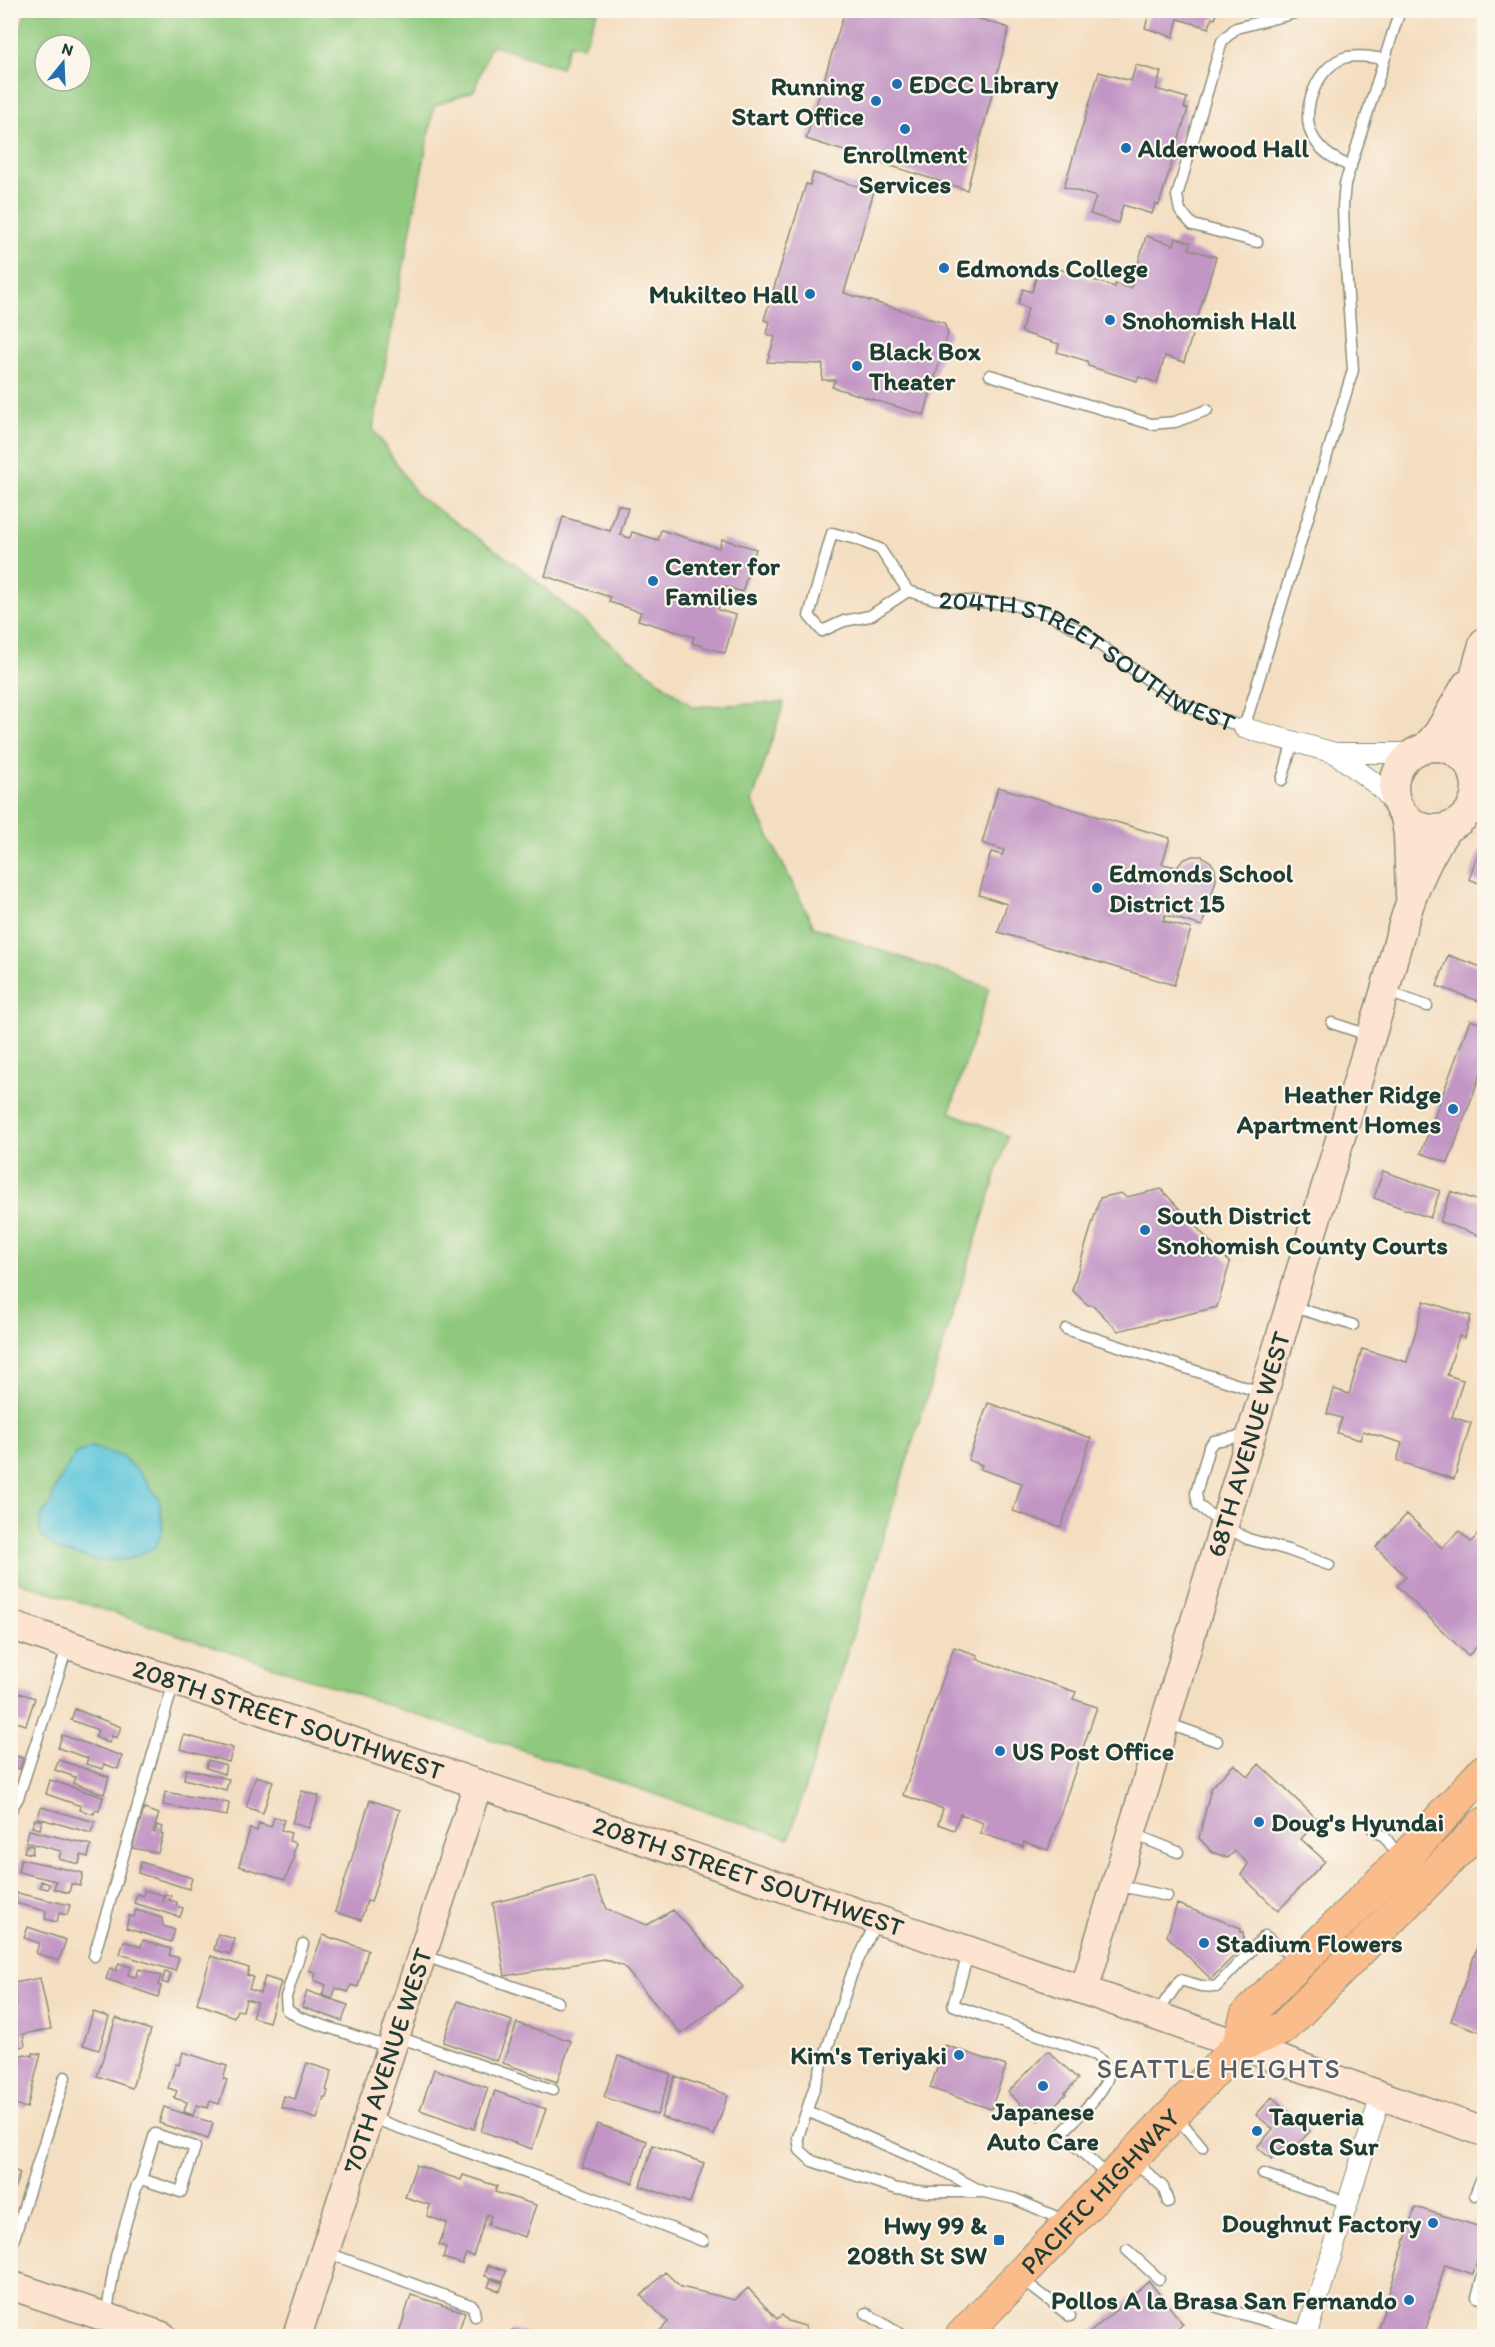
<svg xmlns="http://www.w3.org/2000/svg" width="1495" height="2347" font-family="Itim,sans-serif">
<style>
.green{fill:#8fc97d;stroke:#578358;stroke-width:1.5;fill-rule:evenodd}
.water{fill:#5fc6db;stroke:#3f8288;stroke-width:1.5}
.building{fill:#c295c5}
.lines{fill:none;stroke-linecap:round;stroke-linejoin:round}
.lane-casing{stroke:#8a8e7a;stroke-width:13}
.street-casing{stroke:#8a8e7a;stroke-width:22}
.secondary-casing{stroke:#8a8e7a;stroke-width:31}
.highway-casing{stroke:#8a8e7a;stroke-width:35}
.lane{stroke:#fff;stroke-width:10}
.street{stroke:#fff;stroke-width:20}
.secondary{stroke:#fde4d1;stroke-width:28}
.highway{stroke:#fabc8b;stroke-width:33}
.poi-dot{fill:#1f6fb2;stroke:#fbf7ec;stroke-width:2}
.labels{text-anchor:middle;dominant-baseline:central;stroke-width:4.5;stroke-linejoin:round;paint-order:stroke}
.poi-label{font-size:26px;font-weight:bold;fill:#1f3d34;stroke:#fbf7ec;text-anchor:start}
.street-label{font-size:26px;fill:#1f3d34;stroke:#fbf7ec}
.neighbourhood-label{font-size:27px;letter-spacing:1.5px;fill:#585c67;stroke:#fbf7ec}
</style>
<rect width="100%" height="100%" fill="#fbf7ec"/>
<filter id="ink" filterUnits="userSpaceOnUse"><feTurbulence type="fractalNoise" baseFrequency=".0167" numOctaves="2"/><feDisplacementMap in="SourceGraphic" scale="12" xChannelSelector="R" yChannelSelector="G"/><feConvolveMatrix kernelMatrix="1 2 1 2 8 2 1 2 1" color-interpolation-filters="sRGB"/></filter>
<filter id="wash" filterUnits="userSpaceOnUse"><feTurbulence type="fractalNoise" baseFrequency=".008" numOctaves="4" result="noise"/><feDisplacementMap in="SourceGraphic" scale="24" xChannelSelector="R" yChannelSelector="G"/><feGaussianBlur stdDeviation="1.35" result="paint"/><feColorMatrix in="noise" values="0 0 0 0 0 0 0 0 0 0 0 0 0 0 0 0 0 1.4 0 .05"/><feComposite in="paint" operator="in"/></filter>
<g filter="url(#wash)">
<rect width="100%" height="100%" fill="#f4dec1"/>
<path class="green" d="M26,11H598L583,46L569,44L561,68L491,45L474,91L434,106L373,429L418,496L521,568L597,633L693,707L784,702L752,802L814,927L989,988L950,1112L1008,1136L789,1839L11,1579L10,61ZM45,45H81V81H45Z"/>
<path class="water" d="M91,1447L121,1456L141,1474L159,1499L163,1528L156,1547L129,1559L100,1561L59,1551L40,1535V1517L51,1503L55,1488L75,1454Z"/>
<g id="blocks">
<path class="building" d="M845,10H951L1009,28L967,190L806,139Z
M1150,10H1218L1215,19L1212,18L1209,28L1178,19L1173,37L1145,28Z
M1136,65L1161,72L1156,89L1187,98L1184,108L1188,109L1159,205L1155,204L1152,214L1123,205L1118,223L1090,214L1096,197L1064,187L1099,72L1131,81Z
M813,173L874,191L844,293L944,323L948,333L924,415L832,387L835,380H822L823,364L767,362L775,337L767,334L770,322L764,320L806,184L810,185Z
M1146,236L1174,245L1176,238L1183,240L1191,243L1189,249L1216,257L1184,362L1165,356L1157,383L1139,377L1137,381L1088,366L1087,361L1057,352L1059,344L1021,332L1028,308L1018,304L1023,289L1032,292L1040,263L1115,287V284L1131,288Z
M618,505L628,508L620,535L630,538L632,532L658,540L661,530L719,548L722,539L756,549L742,592L725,586L718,610L736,615L725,653L692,643L694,637L638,620L641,612L609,602L610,597L545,576L563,517L610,531Z
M998,787L1170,838L1162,864L1177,867L1183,860L1192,856H1202L1211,862L1215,869L1216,880L1202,926L1165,915L1163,921L1191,929L1174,985L998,932L1007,904L979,895L991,852L1002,855L1004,850L982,843Z
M1479,851L1484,853V885L1469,879Z
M1448,955L1484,968V1003L1437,986Z
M1470,1020L1484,1025V1064L1448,1163L1421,1153Z
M1383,1171L1440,1191L1430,1218L1374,1198Z
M1161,1189L1230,1263L1217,1307L1118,1331L1093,1305H1088L1072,1290L1100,1198L1121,1193L1126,1197Z
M1451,1191L1484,1203V1237L1440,1222Z
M1424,1301L1471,1316L1464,1338L1459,1336L1447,1375L1463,1380L1452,1417L1471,1423L1454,1479L1397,1461L1402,1443L1363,1431L1360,1440L1337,1433L1342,1418L1327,1414L1334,1389L1349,1394L1362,1349L1407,1362Z
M988,1403L1091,1438L1061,1527L1013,1511L1022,1483L980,1469L982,1465L968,1460Z
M1407,1514L1442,1548L1459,1531L1471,1542L1484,1528V1639L1468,1656L1397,1586L1406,1577L1376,1547Z
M954,1647L978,1655L977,1659L1076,1692L1073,1699L1097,1707L1048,1850L1024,1842L1023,1847L980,1833L983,1823L960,1814L954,1830L938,1824L943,1809L903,1795Z
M10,1690L35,1698L26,1725L10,1720Z
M75,1709L121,1727L117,1738L112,1736L109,1743L95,1737L98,1730L71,1720Z
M62,1735L122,1756L118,1769L104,1764L103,1769L86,1764L88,1758L58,1748Z
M184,1735L233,1748L229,1762L180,1749Z
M10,1754L23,1758L20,1769L10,1766Z
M59,1760L109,1777L104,1794L73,1783L75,1777L55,1770Z
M208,1760L226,1765L224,1774L206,1768Z
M1234,1764L1248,1777L1259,1764L1318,1820L1301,1839L1325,1861L1278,1911L1241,1875L1248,1864L1235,1851L1228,1858L1212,1852L1199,1838L1211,1788Z
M186,1769L229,1779L226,1790L184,1779Z
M256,1776L273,1781L263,1813L246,1807Z
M50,1780L103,1797L99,1811L95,1810L94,1814L80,1810L81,1806L46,1794Z
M302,1791L319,1796L309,1828L292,1823Z
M165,1792L229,1803L227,1816L163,1805Z
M370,1800L400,1810L371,1902L367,1901L361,1920L335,1912Z
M41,1807L95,1822L91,1833L38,1818Z
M144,1809L159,1814L153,1832L155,1833L157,1825L163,1827L161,1834L163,1835L158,1853L132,1848Z
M274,1817L284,1820L281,1830L291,1833L289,1841L296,1843L293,1855L295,1856L285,1880L239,1866L250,1829L257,1831L259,1823L271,1827Z
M35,1819L42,1821L40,1829L32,1827Z
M29,1830L91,1845L88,1857L81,1855L79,1864L59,1859L61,1851L26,1842Z
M26,1845L33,1846L32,1854L24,1852Z
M21,1859L83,1873L80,1886L71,1884L69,1893L54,1889L56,1881L18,1872Z
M141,1862L192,1878L189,1889L138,1873Z
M593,1877L607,1909L647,1925L673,1910L743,1987L681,2034L623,1966L604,1959L505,1976L493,1903Z
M41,1881L49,1884L48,1889L40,1887Z
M144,1890L163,1895V1902L165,1894L171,1896L169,1900L177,1902L176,1906L183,1908L180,1917L134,1903L137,1894L143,1896Z
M17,1893L70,1905L67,1915L59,1913L57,1922L45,1919L46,1911L15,1903Z
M1177,1904L1241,1928L1240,1932H1243L1244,1946L1211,1979L1167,1936Z
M136,1910L162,1918L163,1926L175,1930L171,1942L126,1928L129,1916L134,1917Z
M28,1927L66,1940L59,1961L36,1953L39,1943L24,1938Z
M1484,1928V2033L1451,2021Z
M218,1934L235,1939L230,1954L214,1950Z
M323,1935L368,1950L358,1987L351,1985L348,1992L336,1988L332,1999L322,1995L326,1985L314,1980L316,1973L309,1970Z
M143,1940L171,1949L169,1955L179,1958L175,1971L120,1954L124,1941L141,1947Z
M211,1956L249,1968L247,1975L253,1977L249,1989L260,1993L265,1977L281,1982L269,2022L252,2017L257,2002L246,1999L243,2011L237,2010L234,2017L197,2003Z
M119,1963L131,1967L128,1975L136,1977L139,1969L161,1976L158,1985L161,1986L158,1997L106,1979L110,1968L116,1971Z
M165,1972L171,1974L168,1984L162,1982Z
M40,1978L51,2029L23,2034L25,2046L10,2049V2025L15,2024L11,2005L17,2004L13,1983Z
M307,1991L348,2005L342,2021L302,2007Z
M458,2001L512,2021L497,2061L443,2042Z
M93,2012L109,2017L99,2050L83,2045Z
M116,2018L151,2030L132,2088L97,2076Z
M517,2023L571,2041L557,2082L503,2063Z
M945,2045L1006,2066L991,2109L930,2088Z
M1048,2051L1078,2079L1065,2093L1066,2094L1038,2121L1008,2092Z
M183,2052L227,2066L223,2079L227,2080L219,2104L210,2101L208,2108L197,2105L193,2115L184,2112L187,2102L174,2098L177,2091L168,2088L176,2064L179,2065Z
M33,2053L41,2054L27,2108L10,2104V2059L25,2054L33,2056Z
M618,2056L671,2074L657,2115L604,2097Z
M307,2063L332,2071L326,2090L328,2091L326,2098L324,2097L317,2119L281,2107L284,2096L295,2099Z
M434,2069L488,2088L474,2129L420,2110Z
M675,2076L728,2095L714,2135L661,2117Z
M495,2091L546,2109L532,2149L481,2131Z
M1272,2097L1310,2131L1294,2149L1287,2142L1271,2159L1257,2147L1273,2129L1256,2115Z
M164,2107L213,2123L208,2139L159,2123Z
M597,2124L647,2141L633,2183L582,2167Z
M653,2145L704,2163L690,2203L640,2186Z
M416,2165L461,2180L463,2175L497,2186L495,2192L536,2205L525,2237L488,2225L491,2216L487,2214L473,2256L466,2254L462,2264L443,2258L446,2247L439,2245L447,2223L427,2216L430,2205L405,2197Z
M12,2169L20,2173L11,2197L10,2170Z
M1415,2207L1484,2228V2236L1473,2274L1445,2265L1424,2336H1376Z
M488,2265L506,2271L503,2281L485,2276Z
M665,2272L681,2287L735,2300L748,2288L777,2319L782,2315L788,2321L805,2326L808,2336H648L653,2332L656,2335L668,2322L641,2296Z
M491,2279L503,2283L500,2291L488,2287Z
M1149,2281L1183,2324L1169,2336H1086Z
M411,2295L465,2312L457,2336H398Z
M512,2330L523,2332L535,2336H510Z"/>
</g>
</g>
<g filter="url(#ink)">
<use href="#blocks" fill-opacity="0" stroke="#8a8e7a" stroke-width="1.5"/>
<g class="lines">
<defs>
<g id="lane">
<path d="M1351,167C1335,159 1322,153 1313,137C1298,111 1319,63 1347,57C1360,55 1372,57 1384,59"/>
<path d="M1257,242L1193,225L1180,211L1177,196L1222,41L1236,28L1307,10"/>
<path d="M990,375L1151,424L1175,422L1207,410"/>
<path d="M832,533L856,539L880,549L908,591L870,616L844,621L822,631L809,616Z"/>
<path id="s1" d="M908,591L935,599L1010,604L1048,614L1079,630L1180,703L1244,728L1353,370L1344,237L1343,205L1345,184L1400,10"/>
<path d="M1282,780L1293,741"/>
<path d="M1385,991L1427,1006"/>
<path d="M1332,1023L1371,1036"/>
<path d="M1290,1306L1353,1325"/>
<path d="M1066,1329L1263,1393"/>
<path d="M1248,1435L1214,1441L1209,1447L1196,1493L1198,1505L1224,1526L1248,1539L1288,1550L1329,1565"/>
<path d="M1166,1723L1217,1741"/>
<path d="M10,1811L18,1798L68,1645"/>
<path d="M1372,1828L1385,1837L1400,1858"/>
<path d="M1131,1833L1178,1852"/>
<path d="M1116,1885L1167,1896"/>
<path d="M877,1920L852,1973L798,2137L800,2150L812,2161L897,2189L928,2192H984L1015,2199L1066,2221"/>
<path d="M303,1944L286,1997L287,2010L300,2018L391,2048"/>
<path d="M969,1951L953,2005L1095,2055C1101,2060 1107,2065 1108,2074C1108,2090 1073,2121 1062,2133L1109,2177"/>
<path d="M422,1955L558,2002"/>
<path d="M94,1956L174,1682"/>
<path d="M1156,2015L1180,1980L1201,1986L1216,1987L1265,1936L1298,1961"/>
<path d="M395,2036L553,2090"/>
<path d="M807,2111L936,2167L981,2191"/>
<path d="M1176,2116L1202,2147"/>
<path d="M369,2117L571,2189L703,2241"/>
<path d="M1133,2160L1163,2187L1168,2202"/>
<path d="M1263,2174L1348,2203"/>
<path d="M1475,2195L1484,2172"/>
<path d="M1127,2250L1159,2279"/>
<path d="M10,2251L65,2077"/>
<path d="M325,2252L473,2306L475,2316"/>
<path d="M1484,2271L1477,2297L1484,2299"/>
<path d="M1020,2278L1070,2316"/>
<path d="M1217,2307L1307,2332"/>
<path d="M866,2313L903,2336"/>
<path d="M106,2317L116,2256L137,2185L141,2179L181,2192L195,2147L155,2134L141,2179"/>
</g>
<path id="street" d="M1244,728L1335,753H1413
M1335,753L1381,788L1398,807
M1306,2336L1381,2096"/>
<g id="secondary">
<circle cx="1435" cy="788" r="41"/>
<path d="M1425,748L1438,733L1466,685"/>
<path d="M1467,762C1465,722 1471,681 1484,642"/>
<path d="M1405,817L1408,834L1410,895"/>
<path id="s2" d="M10,1625L1049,1978L1484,2132"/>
<path id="s3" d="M1084,1990L1385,990C1401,931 1412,879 1448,827"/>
<path d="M10,2285L162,2336"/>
<path id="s4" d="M297,2336L478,1784"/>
</g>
<g id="highway">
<path d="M1238,2046L1247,2015L1402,1861L1484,1771"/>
<path id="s5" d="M962,2336L1238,2046L1283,2028L1484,1824"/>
</g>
</defs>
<use href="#lane" class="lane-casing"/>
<use href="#street" class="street-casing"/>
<use href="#secondary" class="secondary-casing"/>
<use href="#highway" class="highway-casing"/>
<use href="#lane" class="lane"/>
<use href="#street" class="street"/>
<use href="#secondary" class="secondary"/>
<use href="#highway" class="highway"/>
</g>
</g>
<g class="poi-dot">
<circle cx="897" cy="84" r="6"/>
<circle cx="876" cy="101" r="6"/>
<circle cx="905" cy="129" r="6"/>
<circle cx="1126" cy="148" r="6"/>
<circle cx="944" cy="268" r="6"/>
<circle cx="810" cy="294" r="6"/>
<circle cx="1110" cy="320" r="6"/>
<circle cx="857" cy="366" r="6"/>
<circle cx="653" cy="581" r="6"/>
<circle cx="1097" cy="888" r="6"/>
<circle cx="1453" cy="1109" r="6"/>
<circle cx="1145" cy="1230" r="6"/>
<circle cx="1000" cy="1751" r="6"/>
<circle cx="1259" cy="1822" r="6"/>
<circle cx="1204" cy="1943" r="6"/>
<circle cx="959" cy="2055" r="6"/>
<circle cx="1043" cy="2086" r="6"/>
<circle cx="1257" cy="2131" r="6"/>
<circle cx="1433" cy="2223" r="6"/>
<rect x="993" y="2234" width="12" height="12" rx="3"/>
<circle cx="1409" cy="2300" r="6"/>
</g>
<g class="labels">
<g class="poi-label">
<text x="909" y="84">EDCC Library</text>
<text x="864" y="86" text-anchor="end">Running<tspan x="864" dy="30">Start Office</tspan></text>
<text x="1138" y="148">Alderwood Hall</text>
<text x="905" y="154" text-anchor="middle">Enrollment<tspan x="905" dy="30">Services</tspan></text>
<text x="956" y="268">Edmonds College</text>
<text x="798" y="294" text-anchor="end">Mukilteo Hall</text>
<text x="1122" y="320">Snohomish Hall</text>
<text x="869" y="351">Black Box<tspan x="869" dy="30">Theater</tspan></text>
<text x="665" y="566">Center for<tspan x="665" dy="30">Families</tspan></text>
<text x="1109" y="873">Edmonds School<tspan x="1109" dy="30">District 15</tspan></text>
<text x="1441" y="1094" text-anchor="end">Heather Ridge<tspan x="1441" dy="30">Apartment Homes</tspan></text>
<text x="1157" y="1215">South District<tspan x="1157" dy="30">Snohomish County Courts</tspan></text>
<text x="1012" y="1751">US Post Office</text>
<text x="1271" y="1822">Doug's Hyundai</text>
<text x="1216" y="1943">Stadium Flowers</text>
<text x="947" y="2055" text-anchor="end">Kim's Teriyaki</text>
<text x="1043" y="2111" text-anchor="middle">Japanese<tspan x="1043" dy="30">Auto Care</tspan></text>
<text x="1269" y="2116">Taqueria<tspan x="1269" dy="30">Costa Sur</tspan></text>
<text x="1421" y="2223" text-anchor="end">Doughnut Factory</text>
<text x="987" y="2225" text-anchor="end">Hwy 99 &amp;<tspan x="987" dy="30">208th St SW</tspan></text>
<text x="1397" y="2300" text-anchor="end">Pollos A la Brasa San Fernando</text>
</g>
<g class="street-label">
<text stroke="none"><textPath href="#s1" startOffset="196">204TH STREET SOUTHWEST</textPath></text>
<text stroke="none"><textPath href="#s3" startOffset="570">68TH AVENUE WEST</textPath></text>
<text stroke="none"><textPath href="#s2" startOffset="294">208TH STREET SOUTHWEST</textPath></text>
<text stroke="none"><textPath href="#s2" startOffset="780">208TH STREET SOUTHWEST</textPath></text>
<text stroke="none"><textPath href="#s4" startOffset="290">70TH AVENUE WEST</textPath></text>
<text stroke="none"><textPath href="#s5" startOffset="200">PACIFIC HIGHWAY</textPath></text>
</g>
<g class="neighbourhood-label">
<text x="1219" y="2068">SEATTLE HEIGHTS</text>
</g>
</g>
<rect width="1495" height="2347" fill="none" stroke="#fbf7ec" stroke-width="36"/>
<g transform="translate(63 63) rotate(18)"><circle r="28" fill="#fbf7ec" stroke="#a3ada2" stroke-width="1.5"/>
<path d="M0-4.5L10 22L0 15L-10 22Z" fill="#1f6fb2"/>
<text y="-9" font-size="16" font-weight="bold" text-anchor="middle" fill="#1f3d34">N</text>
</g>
</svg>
